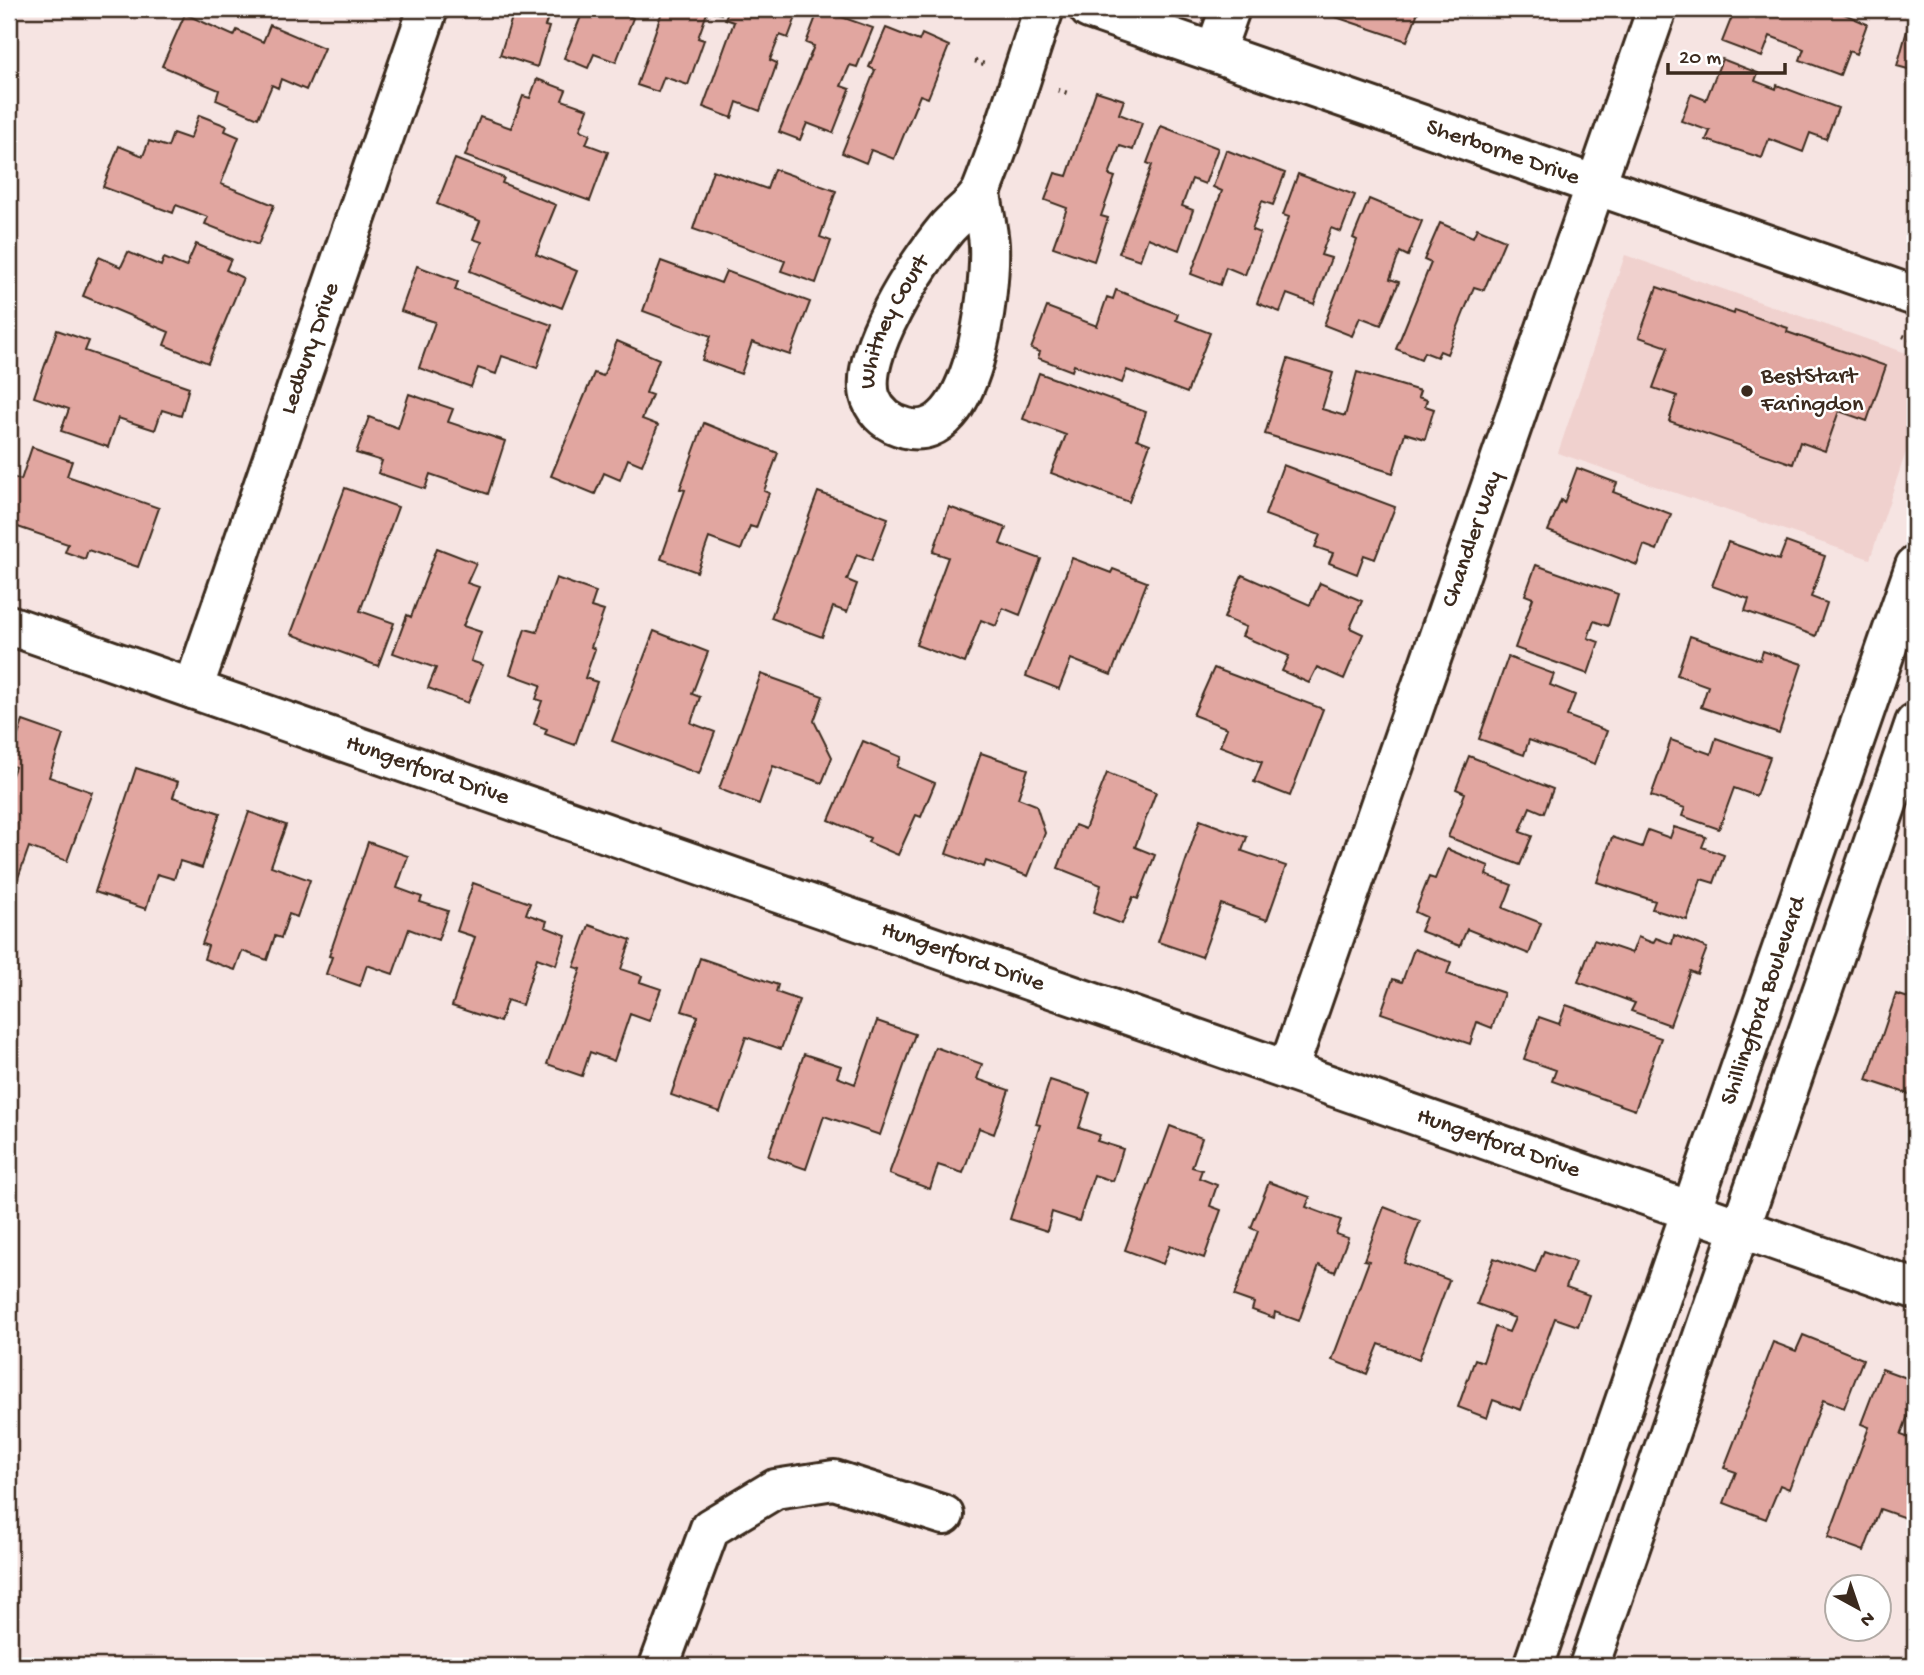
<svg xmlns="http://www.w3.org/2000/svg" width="1924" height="1675" font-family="'Gochi Hand',sans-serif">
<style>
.built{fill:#f0d1ce}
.building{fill:#e1a6a0;stroke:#3b2a1e;stroke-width:2}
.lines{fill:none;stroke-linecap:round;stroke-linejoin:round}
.minor-casing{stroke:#3b2a1e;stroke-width:44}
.path{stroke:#3b2a1e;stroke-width:4.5;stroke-dasharray:2 5;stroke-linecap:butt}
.minor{stroke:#fff;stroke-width:38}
.poi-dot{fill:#3b2a1e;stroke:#fff;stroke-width:2.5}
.labels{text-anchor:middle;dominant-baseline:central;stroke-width:5;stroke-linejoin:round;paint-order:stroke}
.street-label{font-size:24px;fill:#3b2a1e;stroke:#fff}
.poi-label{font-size:24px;fill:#3b2a1e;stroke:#fff;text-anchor:start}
</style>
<rect width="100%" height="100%" fill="#f6e4e2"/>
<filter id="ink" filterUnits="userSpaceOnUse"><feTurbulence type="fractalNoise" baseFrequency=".0143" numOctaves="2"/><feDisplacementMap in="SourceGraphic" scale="14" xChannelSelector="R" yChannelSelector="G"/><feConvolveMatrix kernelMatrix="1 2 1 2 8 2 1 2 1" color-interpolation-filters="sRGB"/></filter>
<g filter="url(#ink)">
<path class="built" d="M1625,255L1915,356V425L1870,559L1558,453Z"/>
<path class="building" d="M507,9H551L545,26L549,27L537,67L500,55L514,11Z
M584,9H629L626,15L633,18L616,62L594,54L588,68L564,58Z
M663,9H722L721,14L708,10L698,38L704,40L688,85L664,77L658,92L637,85Z
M729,9H799L788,38L780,35L770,60L777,63L760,111L737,102L732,118L703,107L734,22L725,19Z
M819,9L873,28L857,67L850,65L841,86L850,89L833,133L807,123L800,140L779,132L814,46L806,43Z
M1312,9H1419L1407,41Z
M1735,9H1833L1867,24L1856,54L1849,51L1840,75L1800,60L1804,49L1770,36L1762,57L1722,42Z
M1913,9H1915V71L1897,66Z
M185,14L234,36L237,30L263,42L270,25L324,48L306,90L281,79L278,88L272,85L258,118L216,100L219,90L162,66Z
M886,28L919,41L922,34L949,46L928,98L920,95L894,159L871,150L866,163L842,153L875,70L869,67Z
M1722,59L1758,73L1755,81L1776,89L1777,85L1838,108L1826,139L1810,133L1803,152L1769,139L1762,158L1706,140L1710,131L1681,121L1691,94L1706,100Z
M537,79L566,90L562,100L588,109L580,130L590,134L586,144L608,152L590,201L465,156L480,117L511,128L523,96L530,98Z
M1096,91L1124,100L1119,114L1142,123L1133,150L1120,146L1109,175L1115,177L1101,216L1108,218L1094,261L1053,247L1067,208L1045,200L1055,173L1067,176Z
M199,115L227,126L225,131L239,137L221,184L274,205L258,245L205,224L208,217L176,205L173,213L103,187L119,146L143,156L149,141L168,147L173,133L190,139Z
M1161,126L1218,148L1205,184L1192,179L1182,206L1193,210L1179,250L1148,238L1140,260L1119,253L1152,165L1147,163Z
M1226,150L1285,173L1273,205L1262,201L1252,230L1260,233L1245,275L1226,267L1220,285L1191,274L1222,191L1213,187Z
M455,159L504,178L502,183L556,205L536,254L577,271L562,308L470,271L482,242L473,239L480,221L437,204Z
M774,169L836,191L820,237L831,241L816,283L781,271L785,261L693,229L713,170L767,189Z
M1298,174L1355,195L1341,232L1331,228L1321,255L1331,258L1314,304L1287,294L1280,312L1257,303L1289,217L1283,215Z
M1369,199L1422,221L1408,256L1400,252L1390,279L1399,282L1381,325L1360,317L1352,336L1324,325L1357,240L1353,238Z
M1440,223L1473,237L1477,228L1505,240L1484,290L1474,287L1447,354L1440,351L1437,357L1424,352L1421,359L1396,349L1431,263L1424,260Z
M196,244L231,259L226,270L243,278L208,363L164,345L169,332L83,296L99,257L121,267L128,252L161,266L164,258L186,267Z
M661,261L721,283L726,271L810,302L790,355L752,342L741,374L702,360L711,336L643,311Z
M417,266L458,281L455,290L552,325L537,368L502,356L496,374L478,368L471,387L419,368L435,322L401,311Z
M1657,287L1734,314L1735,310L1788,328L1787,332L1886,366L1867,421L1839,411L1825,451L1800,442L1793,464L1669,421L1677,396L1653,388L1668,347L1639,337Z
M1116,290L1178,314L1176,320L1210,333L1187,393L1127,370L1122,383L1074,365L1072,371L1038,358L1040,352L1031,349L1047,307L1097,326L1107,297L1113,299Z
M57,330L89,341L85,351L189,387L181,416L162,410L155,430L118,418L108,447L61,431L69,409L34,397Z
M617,341L659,359L646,393L652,395L642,419L658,425L642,465L628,459L620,480L604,473L595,494L551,476L594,373L603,376Z
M1288,359L1333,373L1322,409L1345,416L1357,372L1420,391L1418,397L1427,400L1425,406L1434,409L1425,439L1405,433L1393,473L1265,434Z
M1039,373L1146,412L1137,439L1150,444L1129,502L1051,473L1066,435L1023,419Z
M409,394L453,409L448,422L505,441L488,494L430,474L425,489L378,473L382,461L356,453L369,417L398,428Z
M704,423L778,453L764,491L769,493L756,528L750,526L741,550L709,538L697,572L661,559L685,490L680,489Z
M32,447L72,461L67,476L159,508L138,567L88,550L85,559L65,552L68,544L9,524V476L21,480Z
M1283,465L1395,507L1375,559L1364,555L1357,574L1329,563L1333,553L1315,547L1320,535L1265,515Z
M1577,468L1617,483L1613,492L1671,514L1657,550L1644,545L1637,565L1548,531L1561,500L1564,503Z
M345,488L398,507L360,611L394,623L378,666L291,634Z
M818,492L888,518L872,560L857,554L847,580L857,584L847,612L833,607L822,637L771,618Z
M949,507L1006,528L1000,544L1041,559L1020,615L1003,608L996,626L981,620L965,663L916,645L948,557L933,552Z
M1728,542L1779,560L1786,542L1825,556L1811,597L1827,603L1816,636L1745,611L1749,599L1712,586Z
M437,548L476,563L467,583L479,587L463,626L481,632L471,661L483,665L468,703L428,688L436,668L393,653L407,615L411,617Z
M1072,558L1111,573L1113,569L1147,582L1111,675L1071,659L1059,689L1026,676Z
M1536,565L1618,594L1608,626L1594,621L1588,638L1599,642L1588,674L1515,648L1533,598L1525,595Z
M1242,575L1310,605L1320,583L1362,601L1350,628L1363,634L1344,679L1317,667L1309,683L1282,671L1289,656L1242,636L1246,627L1224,618Z
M556,578L596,592L591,607L604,611L591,647L595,649L585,678L597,682L575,745L545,734L547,729L534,724L542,701L536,699L541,685L510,674L525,629L537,632Z
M654,631L708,652L692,694L700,697L691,723L715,732L699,774L612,741Z
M1690,636L1760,660L1763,651L1802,664L1779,733L1701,707L1708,686L1677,675Z
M1508,657L1554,674L1550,685L1575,695L1567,716L1607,731L1595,764L1529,740L1524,755L1479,739Z
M1214,668L1323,709L1290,796L1254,782L1262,762L1220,746L1227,728L1193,715Z
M761,674L823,696L814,721L832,757L822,783L773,766L759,804L719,789Z
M23,721L63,735L49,777L92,792L67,861L29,847L18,878L9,874V783L15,767L9,764V761Z
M1716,738L1770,757L1756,796L1734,788L1719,829L1682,816L1685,808L1651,796L1671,740L1711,754Z
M863,741L901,757L897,767L935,783L921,817L916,815L898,855L868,842L870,838L829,820Z
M981,753L1028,769L1018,798L1036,805L1045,833L1028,876L986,861L984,867L946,854Z
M1469,756L1553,789L1544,813L1530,807L1520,832L1532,836L1520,865L1448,837L1465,793L1456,789Z
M136,768L178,782L173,797L220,813L202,868L180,861L174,879L157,874L146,909L95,892Z
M1107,773L1156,792L1135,847L1155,855L1138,899L1133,897L1122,924L1093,913L1101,885L1058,868L1075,825L1085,829Z
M249,812L286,825L271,866L310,880L297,917L289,914L281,938L275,936L267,960L242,951L235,970L204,959L208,946L202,944Z
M1200,820L1247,837L1242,851L1286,866L1267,920L1221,904L1202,957L1158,942Z
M1674,827L1706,837L1702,847L1724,855L1714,883L1701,879L1687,920L1652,909L1655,901L1597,882L1612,837L1642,847L1648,830L1670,838Z
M368,842L408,856L397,888L422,897L420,902L448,911L438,940L409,929L393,974L367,965L360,986L326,974L332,957L329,956Z
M1447,849L1489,866L1486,875L1512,885L1503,908L1541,923L1529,954L1467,929L1460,946L1420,931L1426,917L1415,912L1429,877L1435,879Z
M473,883L530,903L526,914L547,921L545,927L566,935L556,965L537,958L522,1005L507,1000L500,1022L452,1006L475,937L457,931Z
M589,925L631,940L621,969L642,976L640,982L661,989L649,1021L630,1014L614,1061L590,1052L582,1076L547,1064L581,969L574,967Z
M1674,935L1707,948L1697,974L1690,971L1670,1025L1631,1011L1635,1003L1578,982L1594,940L1632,953L1638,937L1653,943L1656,938L1672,944Z
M1414,949L1451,962L1447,974L1504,993L1492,1028L1477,1022L1470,1044L1381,1013L1393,979L1402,982Z
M700,958L778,985L776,992L799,1000L781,1049L746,1037L720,1112L671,1095L698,1016L682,1011Z
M1896,994L1915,1000V1096L1867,1080Z
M1566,1005L1661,1038L1635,1110L1552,1081L1556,1070L1524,1059L1539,1017L1559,1024Z
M877,1021L915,1034L880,1135L824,1116L806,1169L768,1156L804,1054L841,1066L837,1077L855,1084Z
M935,1047L982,1064L977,1079L1009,1090L994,1134L979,1128L963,1173L938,1165L930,1189L889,1174Z
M1050,1080L1090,1093L1079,1128L1100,1135L1097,1141L1123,1149L1113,1181L1094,1175L1079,1221L1052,1212L1047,1231L1010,1219L1040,1125L1036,1124Z
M1170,1126L1202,1138L1192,1167L1202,1170L1199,1178L1217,1185L1210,1206L1221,1210L1204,1258L1170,1246L1163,1264L1125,1250Z
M1269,1182L1310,1197L1306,1207L1341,1220L1336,1234L1348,1238L1335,1272L1319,1265L1299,1321L1275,1312L1274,1318L1252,1310L1254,1303L1234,1296L1258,1231L1251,1228Z
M1384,1207L1420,1221L1404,1263L1449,1280L1419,1359L1379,1344L1367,1374L1332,1360L1369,1261L1364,1260Z
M1544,1251L1575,1262L1566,1287L1589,1295L1578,1326L1555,1318L1521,1410L1493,1400L1487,1418L1458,1407L1475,1359L1483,1362L1495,1327L1509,1332L1515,1318L1477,1304L1494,1258L1535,1273Z
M1803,1335L1863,1359L1844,1408L1823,1400L1789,1489L1780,1485L1766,1519L1724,1503L1736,1472L1724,1468L1773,1342L1796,1351Z
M1882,1369L1915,1381V1396L1901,1435L1915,1440V1509L1911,1520L1880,1509L1864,1551L1828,1538L1869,1427L1861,1424Z"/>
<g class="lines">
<defs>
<g id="minor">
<path id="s1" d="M1089,9L1915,296"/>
<path d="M1215,51L1230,9"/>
<path id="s2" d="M981,193C983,210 988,228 989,245C991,289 975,446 906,428C889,424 877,414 871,399C856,355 918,263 946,229C957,216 975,205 982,190C1006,131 1023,69 1044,9"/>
<path id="s3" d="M9,625L1915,1289"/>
<path id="s4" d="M193,689L428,9"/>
<path id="s5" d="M1288,1070L1657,9"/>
<path d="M659,1666L710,1528L775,1489L834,1480L944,1515"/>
<path id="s6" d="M1533,1666L1915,566"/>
<path d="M1589,1666L1915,723"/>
</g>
</defs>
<use href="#minor" class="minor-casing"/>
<path class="path" d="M975,61L987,65
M1058,90L1070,94
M1903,336L1915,341"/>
<use href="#minor" class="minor"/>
</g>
</g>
<circle class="poi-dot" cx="1747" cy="391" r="7"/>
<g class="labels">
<g class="street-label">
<text stroke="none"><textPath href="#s1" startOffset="438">Sherborne Drive</textPath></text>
<text stroke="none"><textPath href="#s2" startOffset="406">Whitney Court</textPath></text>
<text stroke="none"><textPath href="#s4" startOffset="360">Ledbury Drive</textPath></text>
<text stroke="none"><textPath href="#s5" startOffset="562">Chandler Way</textPath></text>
<text stroke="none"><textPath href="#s3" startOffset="443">Hungerford Drive</textPath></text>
<text stroke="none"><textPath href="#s3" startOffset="1010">Hungerford Drive</textPath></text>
<text stroke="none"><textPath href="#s6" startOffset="704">Shillingford Boulevard</textPath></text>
<text stroke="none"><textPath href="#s3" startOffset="1577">Hungerford Drive</textPath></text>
</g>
<g class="poi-label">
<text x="1761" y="377">BestStart<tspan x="1761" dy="28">Faringdon</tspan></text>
</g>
</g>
<rect width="1924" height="1675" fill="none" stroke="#fff" stroke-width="35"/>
<rect x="18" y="18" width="1889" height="1640" fill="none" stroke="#3b2a1e" stroke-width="2.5" filter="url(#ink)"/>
<g transform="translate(1858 1608) rotate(140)"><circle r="33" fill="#ffffff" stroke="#b1aaa5" stroke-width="2"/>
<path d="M0-5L12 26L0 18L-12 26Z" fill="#3b2a1e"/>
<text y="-10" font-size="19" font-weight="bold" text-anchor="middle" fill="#3b2a1e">N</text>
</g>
<path d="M1668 63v10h117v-10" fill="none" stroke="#3b2a1e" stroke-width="3.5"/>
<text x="1679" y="63" font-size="21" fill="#3b2a1e" stroke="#ffffff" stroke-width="5" paint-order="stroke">20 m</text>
</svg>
